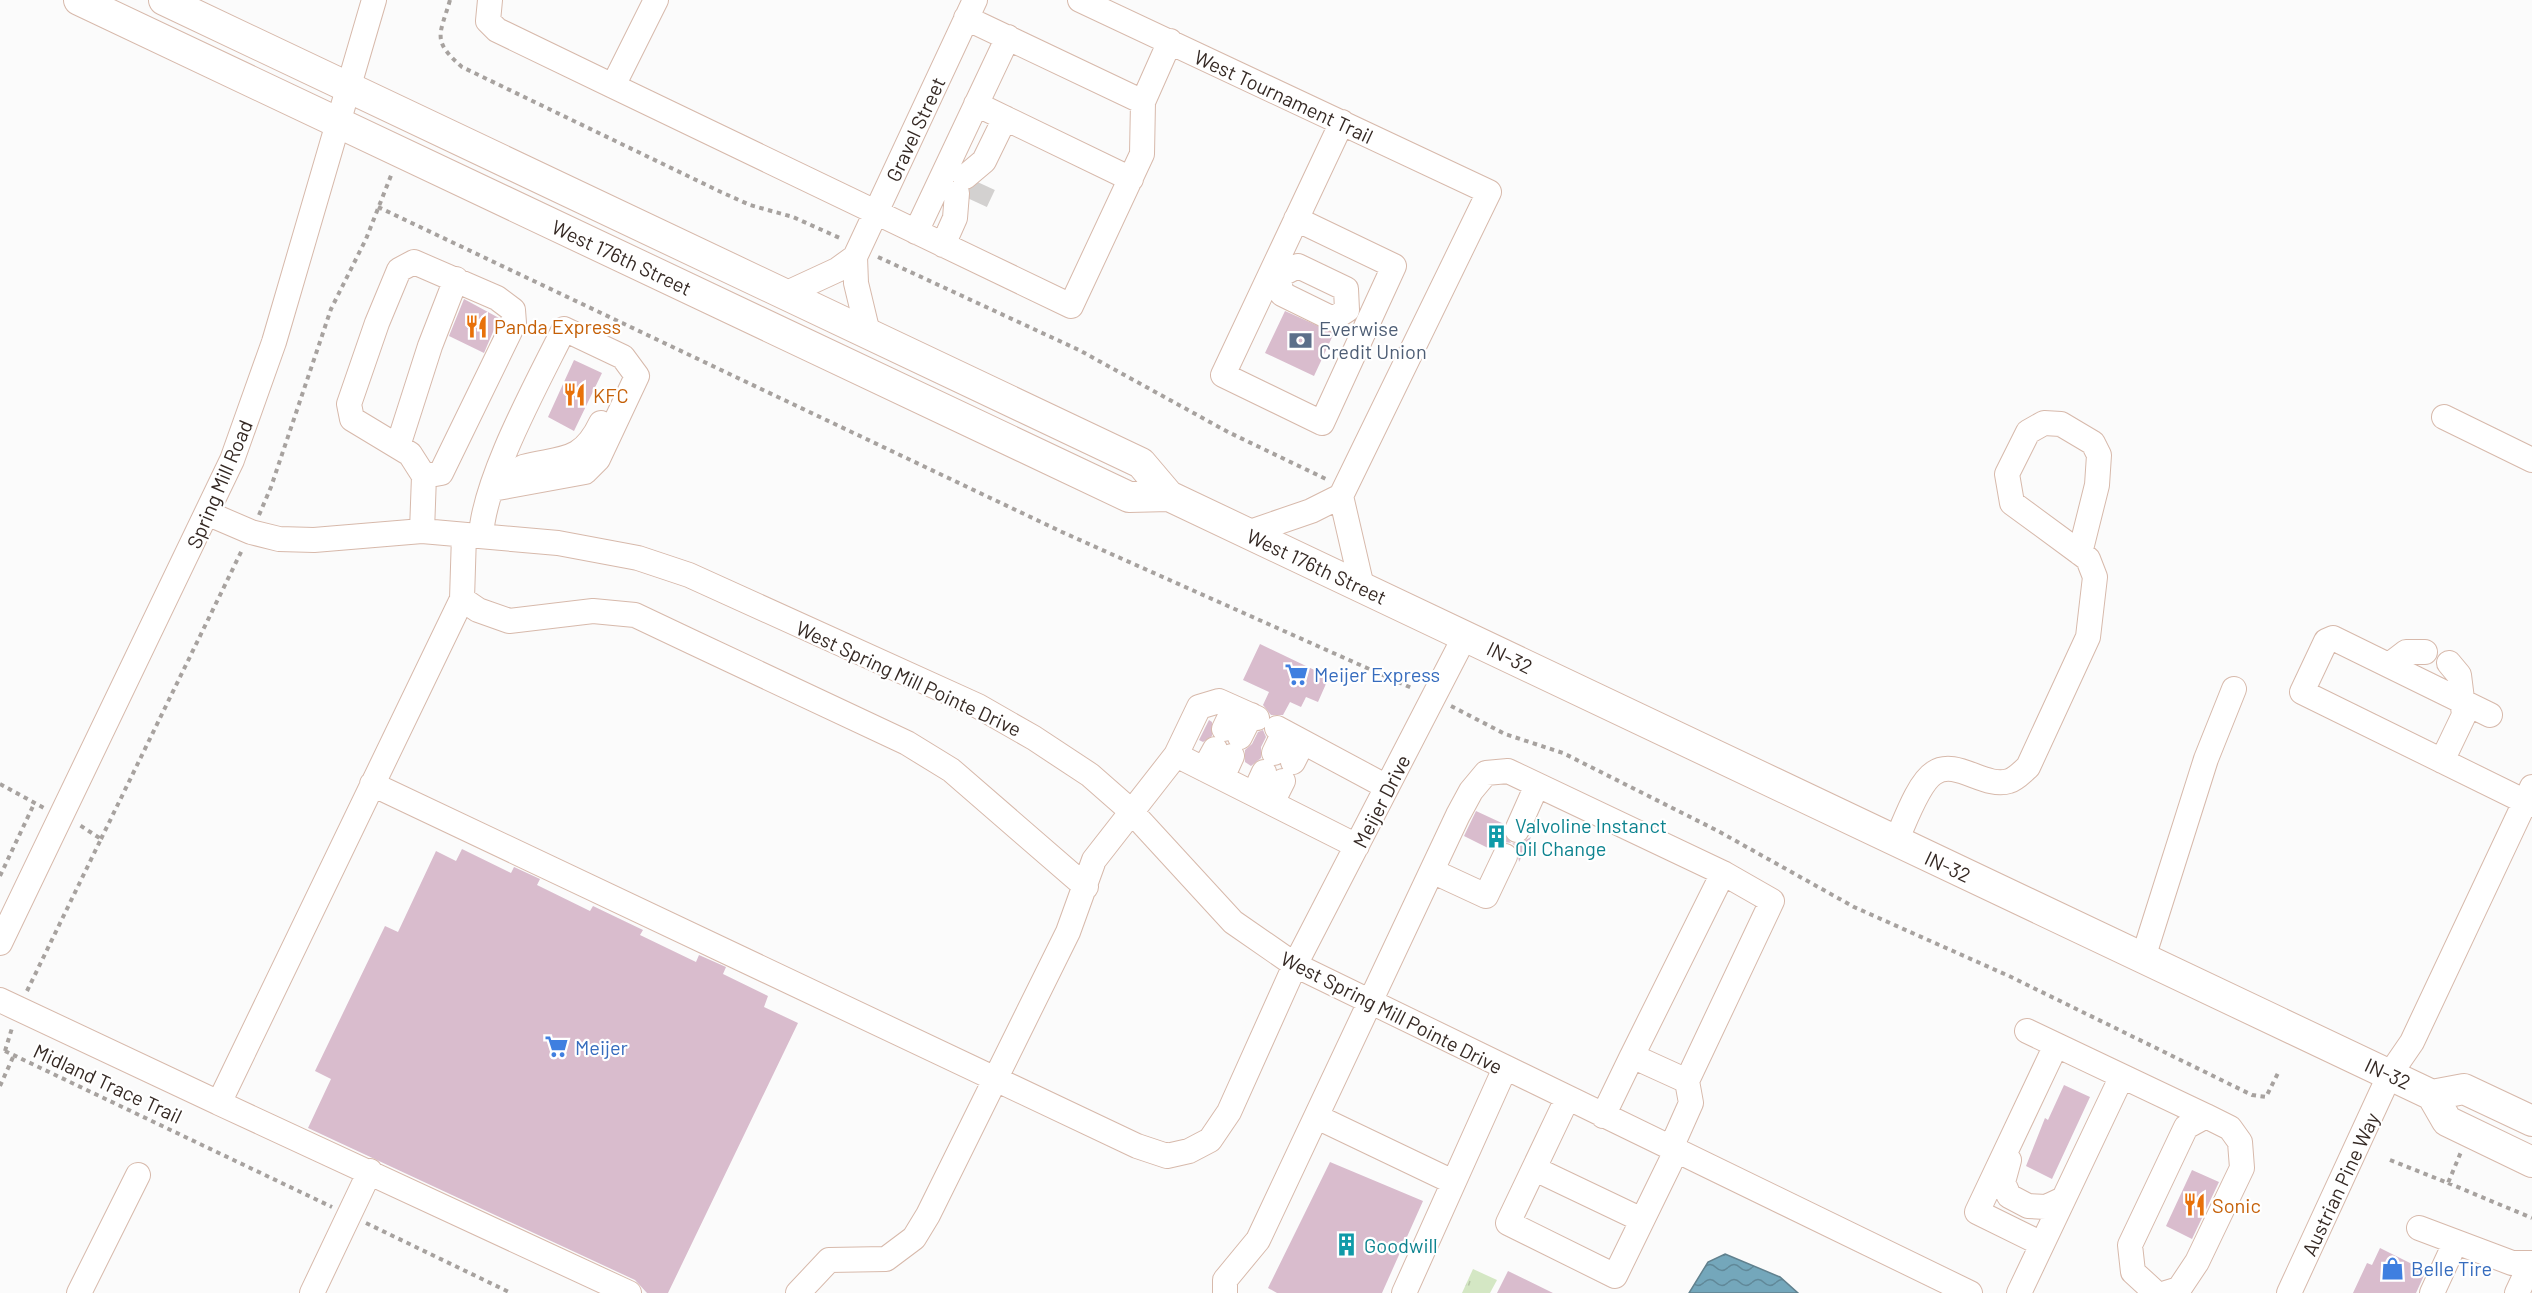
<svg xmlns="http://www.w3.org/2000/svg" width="2532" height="1293" font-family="Barlow,sans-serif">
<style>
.park{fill:url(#park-tufts)}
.water{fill:url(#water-waves);stroke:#61818e;stroke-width:1.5}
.building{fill:#d9bccd}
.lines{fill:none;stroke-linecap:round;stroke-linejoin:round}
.minor-tunnel{stroke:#d3d1d0;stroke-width:24;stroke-dasharray:24 12;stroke-linecap:butt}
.minor-casing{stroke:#d7b9ab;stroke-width:26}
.major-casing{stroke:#d7b9ab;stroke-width:32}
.path{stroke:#a7a29f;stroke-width:4;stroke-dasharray:4.5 4.5;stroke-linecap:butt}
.minor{stroke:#fff;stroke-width:24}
.major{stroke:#fff;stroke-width:30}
.labels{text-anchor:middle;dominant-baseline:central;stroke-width:4.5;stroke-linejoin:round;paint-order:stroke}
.street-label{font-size:20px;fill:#352924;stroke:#fff}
.food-label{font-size:20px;fill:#c56008;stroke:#fff;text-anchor:start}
.service-label{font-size:20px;fill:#4e5e75;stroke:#fff;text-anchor:start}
.shop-label{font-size:20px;fill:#366cbe;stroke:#fff;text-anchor:start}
.culture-label{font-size:20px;fill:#0d838f;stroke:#fff;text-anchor:start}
</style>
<defs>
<pattern id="park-tufts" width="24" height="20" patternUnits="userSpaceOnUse" patternTransform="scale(1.5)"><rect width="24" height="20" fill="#d4e7c4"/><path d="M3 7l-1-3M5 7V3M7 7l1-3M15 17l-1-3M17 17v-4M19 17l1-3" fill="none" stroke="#b7c6a8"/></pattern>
<pattern id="water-waves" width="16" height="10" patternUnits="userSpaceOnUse" patternTransform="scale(1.5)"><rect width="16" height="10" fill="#74a7bb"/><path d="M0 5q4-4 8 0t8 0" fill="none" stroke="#608898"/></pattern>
</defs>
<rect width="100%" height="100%" fill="#fbfbfb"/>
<path class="park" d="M1473,1269L1497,1280L1490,1293H1462Z"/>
<path class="water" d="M1725,1254L1780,1277L1798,1293H1689L1708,1262Z"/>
<path class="building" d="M464,299L499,318L484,353L449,336Z
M1285,311L1334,333L1314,376L1265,353Z
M574,360L602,373L574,431L548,417Z
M1260,644L1329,677L1318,702L1306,697L1301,707L1290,702L1283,715H1271L1263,705L1269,692L1243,680Z
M1209,720L1212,722V736L1203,742L1199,740Z
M1263,730L1266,737L1261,747V758L1251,766L1245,762V750L1252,744L1258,732Z
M1476,811L1504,824L1503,832L1511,843L1519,844L1531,837L1519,862L1517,848L1512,843L1503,842L1492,850L1464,836Z
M462,849L511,873L514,867L540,879L537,885L590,911L593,906L643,930L640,935L696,962L699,955L726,967L723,974L768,996L764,1007L798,1023L668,1293H647L635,1280L308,1128L331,1079L315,1071L385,926L398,932L436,851L456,861Z
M2064,1085L2090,1097L2052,1179L2026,1166L2045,1118L2048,1120Z
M1330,1162L1423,1201L1382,1293H1277L1268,1288Z
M2192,1170L2219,1182L2192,1239L2166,1226Z
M2380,1248L2426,1271L2416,1293H2353L2367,1263L2372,1265Z
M1508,1271L1553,1293H1497Z"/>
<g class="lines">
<path class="minor-tunnel" d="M976,202L984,185"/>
<defs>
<path id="minor" d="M490,0L488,21L497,30L613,86L656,0
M1080,0L1489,192L1341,496L1311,511L1247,533
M966,18L1143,102
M613,86L1071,306L1142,154L1143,102L1170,41
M976,104L1131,179
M965,177L984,161L1005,118
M1296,219L1394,266L1322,423L1223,375L1342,122
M916,232L1008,37
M943,245L955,218L957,193
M1298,266L1346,289L1347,310L1333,319L1282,294L1278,276Z
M785,294L837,270L855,257
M868,333L856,283L855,257L975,0
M2444,417L2532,460
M398,446L430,346L456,279
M509,486L523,467C563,457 582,463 601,423
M1341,496L1362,587
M209,514L251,532L279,539L314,540L422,531L558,543L638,558L689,575L978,706L1034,738L1090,775L1131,811L1233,922L1295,965L1970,1293
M422,531L424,476L410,454L352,419L349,404L377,323L399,270L414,262L497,298L513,310L514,323L441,473L424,476
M481,536C484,479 538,382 564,329L623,357L637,376L598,459L585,472L492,489
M462,599L478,610L509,621L593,611L635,615L692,642L907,743L951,770L1086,887
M2389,665L2406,652H2425
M2490,715L2333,638L2326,641L2302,692L2532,805
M1277,728L1387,787
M1224,729L1234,708
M1240,737L1251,715
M1274,753L1284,732
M1176,755L1357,846
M2442,761L2464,715L2459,675L2449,663
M1293,762L1303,742
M1204,769L1215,749
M1222,778L1232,756
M372,784L1137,1146L1167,1156L1189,1151L1210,1140L1229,1112L1295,965L1465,636
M1254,794L1264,772
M1272,803L1283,781
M1517,830L1537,785
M1896,841C1904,824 1918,783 1934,773C1956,758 1985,789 2009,781C2016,779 2022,772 2028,767L2088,637L2095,577L2088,559L2080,553L2012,503L2007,474L2028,432L2044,423L2061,424L2093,443L2099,455L2097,485L2080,553
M1432,871L1486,896L1505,856
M0,943L232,460L274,342L374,0
M2143,958L2206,759L2234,689
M0,1000L219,1103L462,599L464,535
M2027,1031L2206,1116
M1632,1056L1723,873
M1567,1099L1508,1223L1615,1276L1676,1151
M219,1103L629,1293
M1603,1116L1632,1056L1687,1081L1691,1103L1671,1148
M1317,1117L1453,1182
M2009,1160L2003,1182L2009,1196L2028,1206L2046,1207L2063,1199
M1535,1169L1642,1220
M2419,1228L2512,1263H2532
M2042,1244L1977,1212L2056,1045
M79,1293L138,1175
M312,1293L370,1171
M798,1293L829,1260L886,1259L914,1238L928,1215L1068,932L1094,860L1176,755L1199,707L1219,701L1257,718
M1225,1293V1280L1258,1240L1458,815L1471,791L1486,773L1508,771L1723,873L1772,901L1687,1081
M1404,1293L1505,1068
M2019,1293L2121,1078
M2156,1293L2133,1272L2130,1245L2186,1127L2206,1116L2230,1128L2240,1142L2242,1168L2197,1262L2179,1289L2166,1293
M2289,1293L2390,1074L2412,1042L2532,787
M2432,1293L2455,1243
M2517,1293L2531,1263"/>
<path id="major" d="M79,0L1129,497L1169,496
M164,0L1141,463L1169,496L2432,1095L2464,1089L2532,1121
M2432,1095L2447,1121L2532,1162"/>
</defs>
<use href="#minor" class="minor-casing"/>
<use href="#major" class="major-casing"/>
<path class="path" d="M450,0C440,35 431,40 462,67L721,192L750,205L793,217L842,239
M378,207L1062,532L1414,689
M878,257L1079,350L1228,432L1328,480
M259,515L271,487L331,309L366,239L392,173
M1451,706L1505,734L1563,753L1718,831L1854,907L2009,976L2252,1095L2266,1097L2279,1071
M0,784L44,808
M101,839L243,548
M0,876L34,804
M27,991L101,839L78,824
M5,1051L332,1207
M5,1051L12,1028
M0,1086L14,1055
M2390,1160L2448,1183L2461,1152
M2448,1183L2532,1218
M366,1223L511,1293"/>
<use href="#minor" class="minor"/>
<use href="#major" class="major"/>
</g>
<defs>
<symbol id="restaurant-bare" viewBox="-9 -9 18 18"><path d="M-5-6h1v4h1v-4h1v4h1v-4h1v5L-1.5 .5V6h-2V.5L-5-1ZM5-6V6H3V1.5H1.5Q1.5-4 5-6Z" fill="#e8710a" stroke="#fff" stroke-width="2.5" paint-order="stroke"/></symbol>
<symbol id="bank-bare" viewBox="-9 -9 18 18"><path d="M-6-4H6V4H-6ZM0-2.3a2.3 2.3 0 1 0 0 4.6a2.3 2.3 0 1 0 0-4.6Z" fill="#5c6f8a" stroke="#fff" stroke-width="2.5" paint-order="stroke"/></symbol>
<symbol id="supermarket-bare" viewBox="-9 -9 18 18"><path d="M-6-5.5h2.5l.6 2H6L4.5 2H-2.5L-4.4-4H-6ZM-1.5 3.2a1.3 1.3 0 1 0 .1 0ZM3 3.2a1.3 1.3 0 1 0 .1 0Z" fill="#3f7fe0" stroke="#fff" stroke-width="2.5" paint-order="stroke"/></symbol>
<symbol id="building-bare" viewBox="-9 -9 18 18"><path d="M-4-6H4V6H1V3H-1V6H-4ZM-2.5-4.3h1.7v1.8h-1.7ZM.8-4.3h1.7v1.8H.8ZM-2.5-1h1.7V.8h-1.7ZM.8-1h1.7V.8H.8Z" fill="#0f9aa8" stroke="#fff" stroke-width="2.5" paint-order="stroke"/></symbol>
<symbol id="shop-bare" viewBox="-9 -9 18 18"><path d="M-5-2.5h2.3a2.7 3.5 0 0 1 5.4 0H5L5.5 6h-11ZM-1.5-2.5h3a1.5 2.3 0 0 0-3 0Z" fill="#3f7fe0" stroke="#fff" stroke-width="2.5" paint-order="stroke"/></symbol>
</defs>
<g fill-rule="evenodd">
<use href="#restaurant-bare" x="460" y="310" width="33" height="33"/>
<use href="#bank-bare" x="1284" y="324" width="33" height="33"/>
<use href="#restaurant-bare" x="558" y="378" width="33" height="33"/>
<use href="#supermarket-bare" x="1280" y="658" width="33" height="33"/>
<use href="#building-bare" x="1480" y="820" width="33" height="33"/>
<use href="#supermarket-bare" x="540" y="1030" width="33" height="33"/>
<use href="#restaurant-bare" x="2178" y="1188" width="33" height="33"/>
<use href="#building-bare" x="1330" y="1228" width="33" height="33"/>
<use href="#shop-bare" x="2376" y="1252" width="33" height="33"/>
</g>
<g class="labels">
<g class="street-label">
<text transform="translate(1284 96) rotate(25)">West Tournament Trail</text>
<text transform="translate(915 129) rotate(-65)">Gravel Street</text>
<text transform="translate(622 257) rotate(25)">West 176th Street</text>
<text transform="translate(219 484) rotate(-67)">Spring Mill Road</text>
<text transform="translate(1317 566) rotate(25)">West 176th Street</text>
<text transform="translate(1510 657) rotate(26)">IN-32</text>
<text transform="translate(909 678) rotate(25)">West Spring Mill Pointe Drive</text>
<text transform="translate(1381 801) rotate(-63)">Meijer Drive</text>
<text transform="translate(1948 866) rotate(25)">IN-32</text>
<text transform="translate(1392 1012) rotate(27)">West Spring Mill Pointe Drive</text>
<text transform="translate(2388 1073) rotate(25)">IN-32</text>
<text transform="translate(108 1083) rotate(25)">Midland Trace Trail</text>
<text transform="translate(2340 1184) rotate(-65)">Austrian Pine Way</text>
</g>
<g class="food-label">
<text x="494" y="326">Panda Express</text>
<text x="593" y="395">KFC</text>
<text x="2212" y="1205">Sonic</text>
</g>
<g class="service-label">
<text x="1319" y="328">Everwise<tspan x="1319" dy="23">Credit Union</tspan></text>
</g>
<g class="shop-label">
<text x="1314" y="674">Meijer Express</text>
<text x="575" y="1047">Meijer</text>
<text x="2411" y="1268">Belle Tire</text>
</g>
<g class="culture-label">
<text x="1515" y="825">Valvoline Instanct<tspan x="1515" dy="23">Oil Change</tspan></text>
<text x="1364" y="1245">Goodwill</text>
</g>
</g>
</svg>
